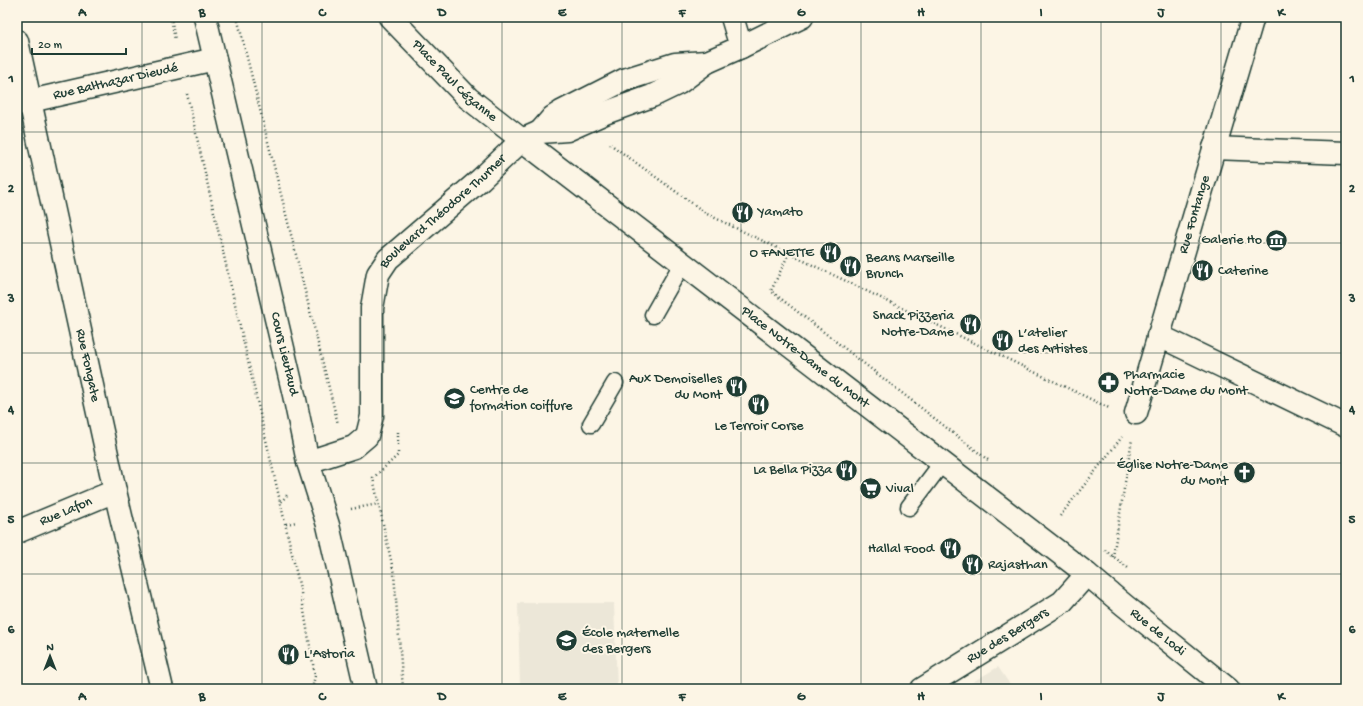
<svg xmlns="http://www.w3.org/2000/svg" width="1363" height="706" font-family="'Gochi Hand',sans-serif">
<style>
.built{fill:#ece7d8}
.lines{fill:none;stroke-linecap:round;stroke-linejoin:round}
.lane-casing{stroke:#1f3d34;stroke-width:19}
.street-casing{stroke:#1f3d34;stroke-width:25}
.secondary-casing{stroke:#1f3d34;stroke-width:25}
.path{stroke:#1f3d34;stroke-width:2.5;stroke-dasharray:1 3;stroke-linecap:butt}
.lane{stroke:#fcf5e5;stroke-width:16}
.street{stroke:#fcf5e5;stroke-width:22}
.secondary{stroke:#fcf5e5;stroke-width:22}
.grid{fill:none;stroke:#1f3d34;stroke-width:1;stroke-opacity:0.55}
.labels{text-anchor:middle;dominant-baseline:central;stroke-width:4;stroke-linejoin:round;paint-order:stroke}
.street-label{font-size:14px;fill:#1f3d34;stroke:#fcf5e5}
.poi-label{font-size:14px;fill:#1f3d34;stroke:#fcf5e5;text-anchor:start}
.neatline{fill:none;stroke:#1f3d34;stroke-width:1.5}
.grid-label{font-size:13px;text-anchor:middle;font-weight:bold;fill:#1f3d34}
</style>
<rect width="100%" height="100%" fill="#fcf5e5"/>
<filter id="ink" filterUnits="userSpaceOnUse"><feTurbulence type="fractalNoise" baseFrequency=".025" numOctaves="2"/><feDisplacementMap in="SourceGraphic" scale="8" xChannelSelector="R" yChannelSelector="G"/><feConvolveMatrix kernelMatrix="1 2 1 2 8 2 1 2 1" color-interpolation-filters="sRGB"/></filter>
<g filter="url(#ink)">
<path class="built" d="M518,603H614L617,689H520Z
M998,667L1013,689H961Z"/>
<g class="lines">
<defs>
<path id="lane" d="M653,315L682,264
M591,424L615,383
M909,507L942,463"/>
<g id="street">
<path id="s1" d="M390,17L468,98L522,140"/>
<path d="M732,17L741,47"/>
<path id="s2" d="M17,41L115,491L162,689"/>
<path id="s3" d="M17,104L215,59"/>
<path d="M1214,148L1346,153"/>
<path d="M1158,336L1170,341L1346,426"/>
<path id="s4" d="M1136,413L1253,17"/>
<path id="s5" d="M17,532L115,491"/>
<path id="s6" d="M922,689L1062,602L1087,574"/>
</g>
<g id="secondary">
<path id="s7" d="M205,17L294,395L308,462L328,525L366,689"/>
<path d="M540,132L553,117L561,112L624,80L675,64L707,62"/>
<path id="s8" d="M522,140L1087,574L1124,605L1228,689"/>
<path id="s9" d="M308,462L354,447L367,436L372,416V308L378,274L388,259L481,179L522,140L540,132L567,130L605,113L652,96L679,83L707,62L741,47L802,17"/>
</g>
</defs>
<use href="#lane" class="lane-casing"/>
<use href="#street" class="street-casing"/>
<use href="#secondary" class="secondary-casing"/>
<path class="path" d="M171,17L175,40
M237,17L338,424
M187,94L301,593L315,676L312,689
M610,144L707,214L1109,408
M789,253L771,291L988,460
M398,432V455L373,478L394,574L403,689
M281,502L288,494
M351,509L378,504
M1060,516L1122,437
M286,524L297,522
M1105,550L1128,568
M1113,557L1132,439"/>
<use href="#lane" class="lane"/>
<use href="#street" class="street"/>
<use href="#secondary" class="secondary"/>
</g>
</g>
<path class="grid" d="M142,17V689M262,17V689M382,17V689M502,17V689M622,17V689M741,17V689M861,17V689M981,17V689M1101,17V689M1221,17V689M17,132H1346M17,243H1346M17,353H1346M17,463H1346M17,574H1346"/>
<defs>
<symbol id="restaurant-disc" viewBox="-11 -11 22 22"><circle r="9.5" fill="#1f3d34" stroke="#fcf5e5"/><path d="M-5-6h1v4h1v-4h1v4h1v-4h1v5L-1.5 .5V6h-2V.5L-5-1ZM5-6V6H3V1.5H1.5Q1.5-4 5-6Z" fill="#fff"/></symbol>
<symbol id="museum-disc" viewBox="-11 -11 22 22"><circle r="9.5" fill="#1f3d34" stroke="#fcf5e5"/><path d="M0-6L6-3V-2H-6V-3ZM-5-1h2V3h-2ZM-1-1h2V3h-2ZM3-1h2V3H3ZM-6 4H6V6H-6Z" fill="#fff"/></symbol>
<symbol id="pharmacy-disc" viewBox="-11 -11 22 22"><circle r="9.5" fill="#1f3d34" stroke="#fcf5e5"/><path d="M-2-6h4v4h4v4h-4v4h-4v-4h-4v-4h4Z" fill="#fff"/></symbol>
<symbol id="school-disc" viewBox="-11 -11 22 22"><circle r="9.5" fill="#1f3d34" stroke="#fcf5e5"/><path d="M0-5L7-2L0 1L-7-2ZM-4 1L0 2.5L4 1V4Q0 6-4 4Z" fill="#fff"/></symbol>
<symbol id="church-disc" viewBox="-11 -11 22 22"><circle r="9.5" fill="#1f3d34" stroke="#fcf5e5"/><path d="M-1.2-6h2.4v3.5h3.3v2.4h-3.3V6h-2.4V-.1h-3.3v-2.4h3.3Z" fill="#fff"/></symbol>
<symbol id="supermarket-disc" viewBox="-11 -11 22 22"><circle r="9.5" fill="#1f3d34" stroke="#fcf5e5"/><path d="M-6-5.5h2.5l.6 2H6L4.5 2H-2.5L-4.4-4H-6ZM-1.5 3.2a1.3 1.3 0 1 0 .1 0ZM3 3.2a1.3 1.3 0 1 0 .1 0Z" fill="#fff"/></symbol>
</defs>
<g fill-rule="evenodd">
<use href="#restaurant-disc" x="730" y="200" width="25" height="25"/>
<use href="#museum-disc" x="1264" y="228" width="25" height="25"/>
<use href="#restaurant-disc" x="818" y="240" width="25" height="25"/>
<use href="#restaurant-disc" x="838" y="254" width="25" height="25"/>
<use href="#restaurant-disc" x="1190" y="258" width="25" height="25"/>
<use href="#restaurant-disc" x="958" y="312" width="25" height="25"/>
<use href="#restaurant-disc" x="990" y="328" width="25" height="25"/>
<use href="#pharmacy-disc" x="1096" y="370" width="25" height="25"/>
<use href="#restaurant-disc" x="724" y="374" width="25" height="25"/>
<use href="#school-disc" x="442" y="386" width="25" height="25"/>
<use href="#restaurant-disc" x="746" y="392" width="25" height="25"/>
<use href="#restaurant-disc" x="834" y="458" width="25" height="25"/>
<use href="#church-disc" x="1232" y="460" width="25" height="25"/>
<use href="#supermarket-disc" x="858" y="476" width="25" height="25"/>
<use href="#restaurant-disc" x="938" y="536" width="25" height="25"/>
<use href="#restaurant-disc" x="960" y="552" width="25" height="25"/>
<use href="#school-disc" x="554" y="628" width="25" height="25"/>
<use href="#restaurant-disc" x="276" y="642" width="25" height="25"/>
</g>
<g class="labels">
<g class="street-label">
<text stroke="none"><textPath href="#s1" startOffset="91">Place Paul Cézanne</textPath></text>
<text stroke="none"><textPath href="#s3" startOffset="101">Rue Balthazar Dieudé</textPath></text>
<text stroke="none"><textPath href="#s9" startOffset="319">Boulevard Théodore Thurner</textPath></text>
<text stroke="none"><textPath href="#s4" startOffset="207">Rue Fontange</textPath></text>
<text stroke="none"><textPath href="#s7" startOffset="346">Cours Lieutaud</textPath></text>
<text stroke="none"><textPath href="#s8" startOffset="357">Place Notre-Dame du Mont</textPath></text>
<text stroke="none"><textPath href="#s2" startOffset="332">Rue Fongate</textPath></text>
<text stroke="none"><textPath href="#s5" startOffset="53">Rue Lafon</textPath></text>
<text stroke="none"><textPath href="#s8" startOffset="804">Rue de Lodi</textPath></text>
<text stroke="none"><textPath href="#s6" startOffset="101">Rue des Bergers</textPath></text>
</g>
<g class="poi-label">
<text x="758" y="212">Yamato</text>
<text x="1262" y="240" text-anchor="end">Galerie Ho</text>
<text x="814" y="253" text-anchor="end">O FANETTE</text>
<text x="866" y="258">Beans Marseille<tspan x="866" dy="16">Brunch</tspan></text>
<text x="1218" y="271">Caterine</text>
<text x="954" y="316" text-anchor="end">Snack Pizzeria<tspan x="954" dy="16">Notre-Dame</tspan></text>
<text x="1018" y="333">L’atelier<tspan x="1018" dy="16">des Artistes</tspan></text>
<text x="1124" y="375">Pharmacie<tspan x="1124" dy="16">Notre-Dame du Mont</tspan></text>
<text x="722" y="379" text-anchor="end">Aux Demoiselles<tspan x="722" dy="16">du Mont</tspan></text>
<text x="470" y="390">Centre de<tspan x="470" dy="16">formation coiffure</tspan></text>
<text x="759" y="426" text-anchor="middle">Le Terroir Corse</text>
<text x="1228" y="465" text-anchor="end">Église Notre-Dame<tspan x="1228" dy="16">du Mont</tspan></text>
<text x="832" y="470" text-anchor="end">La Bella Pizza</text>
<text x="886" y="489">Vival</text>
<text x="934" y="549" text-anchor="end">Hallal Food</text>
<text x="988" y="565">Rajasthan</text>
<text x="582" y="633">École maternelle<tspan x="582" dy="16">des Bergers</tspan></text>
<text x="304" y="654">L'Astoria</text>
</g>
</g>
<rect width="1363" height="706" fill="none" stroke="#fcf5e5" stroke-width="44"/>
<g transform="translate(50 656)" stroke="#fcf5e5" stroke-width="3" paint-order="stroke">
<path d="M0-3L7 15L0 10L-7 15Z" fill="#1f3d34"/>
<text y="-6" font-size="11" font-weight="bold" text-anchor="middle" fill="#1f3d34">N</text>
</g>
<path d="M32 48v6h94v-6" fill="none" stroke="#1f3d34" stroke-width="2"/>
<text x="38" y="48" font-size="12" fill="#1f3d34" stroke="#fcf5e5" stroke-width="3" paint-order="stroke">20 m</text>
<rect x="22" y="22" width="1319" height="662" class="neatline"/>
<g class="grid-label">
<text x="82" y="16">A</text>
<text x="202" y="16">B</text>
<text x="322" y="16">C</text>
<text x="442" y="16">D</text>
<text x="562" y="16">E</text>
<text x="682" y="16">F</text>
<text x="801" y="16">G</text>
<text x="921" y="16">H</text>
<text x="1041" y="16">I</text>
<text x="1161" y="16">J</text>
<text x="1281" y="16">K</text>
<text x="11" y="82">1</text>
<text x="1352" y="82">1</text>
<text x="11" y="192">2</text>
<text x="1352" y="192">2</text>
<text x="11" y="302">3</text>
<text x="1352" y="302">3</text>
<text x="11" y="413">4</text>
<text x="1352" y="413">4</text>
<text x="11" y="523">5</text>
<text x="1352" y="523">5</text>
<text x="11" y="633">6</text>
<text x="1352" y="633">6</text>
<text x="82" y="700">A</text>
<text x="202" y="700">B</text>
<text x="322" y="700">C</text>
<text x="442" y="700">D</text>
<text x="562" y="700">E</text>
<text x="682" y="700">F</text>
<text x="801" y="700">G</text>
<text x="921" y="700">H</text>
<text x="1041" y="700">I</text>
<text x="1161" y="700">J</text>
<text x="1281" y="700">K</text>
</g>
</svg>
